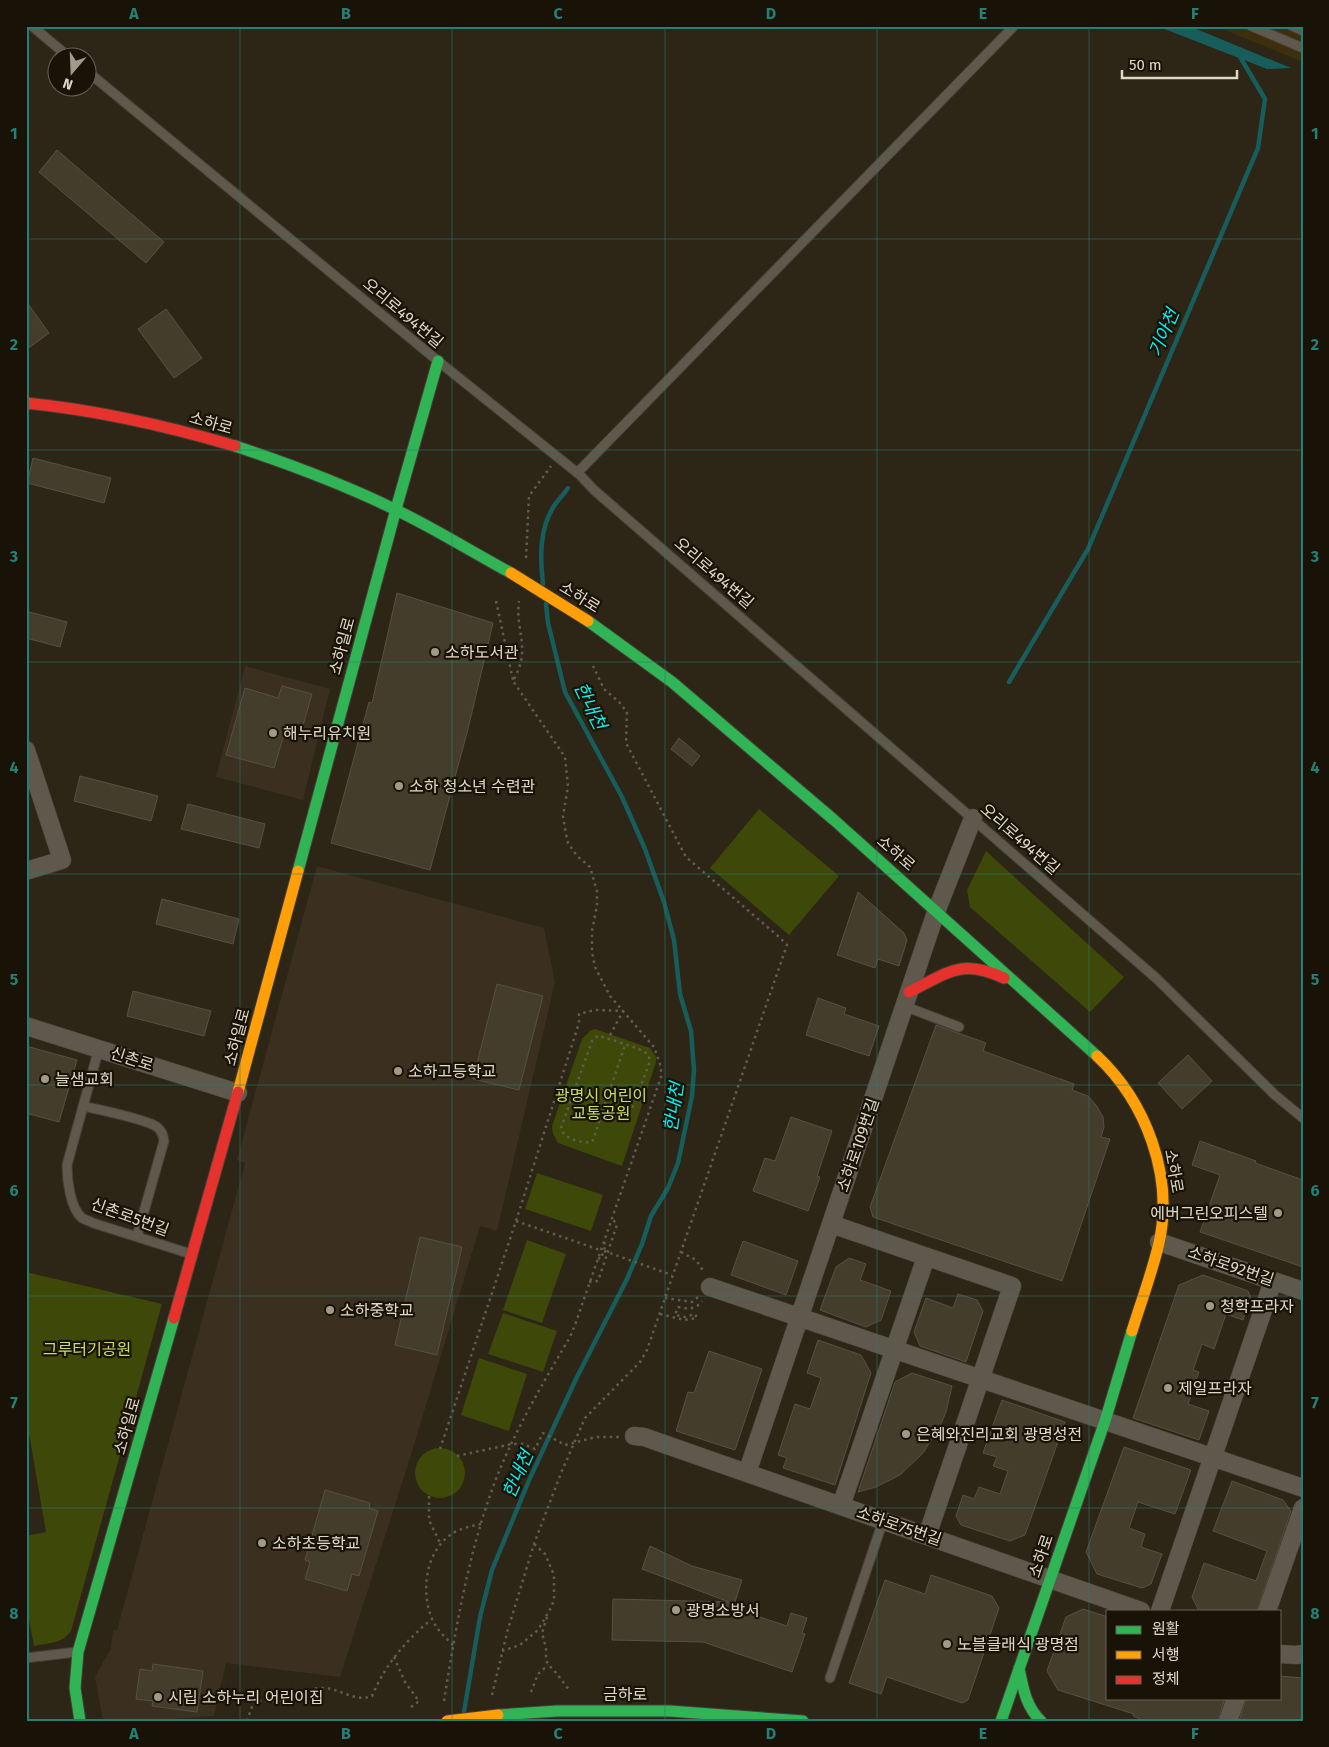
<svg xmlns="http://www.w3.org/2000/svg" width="1329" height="1747" font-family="'Fira Sans','Noto Sans KR',sans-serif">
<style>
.built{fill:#3e2f0c}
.education{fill:#3b2f20}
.green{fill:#3e4808}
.water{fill:#175d5c}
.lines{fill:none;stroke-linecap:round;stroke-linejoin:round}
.stream{stroke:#175d5c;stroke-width:4.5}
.building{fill:#453d2c;stroke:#575044}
.lane-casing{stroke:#463f34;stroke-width:11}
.street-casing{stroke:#463f34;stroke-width:19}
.fast-casing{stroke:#463f34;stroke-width:13}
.slow-casing{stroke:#463f34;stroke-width:13}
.jam-casing{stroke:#463f34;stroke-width:13}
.path{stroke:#615b52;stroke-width:2.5;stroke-dasharray:2.5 4;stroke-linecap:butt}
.lane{stroke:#5e584d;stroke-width:9}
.street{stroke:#5e584d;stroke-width:18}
.fast{stroke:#30b455;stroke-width:11}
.slow{stroke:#ff9f0a;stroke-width:11}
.jam{stroke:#e5322d;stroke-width:11}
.slow-bridge-casing{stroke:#463f34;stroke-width:13;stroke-linecap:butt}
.slow-bridge{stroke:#ff9f0a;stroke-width:11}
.grid{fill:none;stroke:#248077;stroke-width:1;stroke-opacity:0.55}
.poi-dot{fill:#a19989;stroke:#191207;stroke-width:2}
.labels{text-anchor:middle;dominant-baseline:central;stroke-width:4.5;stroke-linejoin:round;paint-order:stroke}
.street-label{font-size:16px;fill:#e0d7c7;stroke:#191207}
.poi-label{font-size:16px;fill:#e0d7c7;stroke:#191207;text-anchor:start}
.park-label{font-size:16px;fill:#c7df68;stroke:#191207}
.water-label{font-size:18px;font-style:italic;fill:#07f1f2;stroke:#191207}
.neatline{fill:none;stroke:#248077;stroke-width:2}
.grid-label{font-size:16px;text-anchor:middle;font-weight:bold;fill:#248077}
</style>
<rect width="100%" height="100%" fill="#2d2516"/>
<path class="built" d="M1215,26H1303V62Z"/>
<path class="education" d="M245,666L330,689L303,800L216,777Z
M317,866L544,928L555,982L497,1231L480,1226L411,1455L340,1677L226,1663L214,1716L144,1721H103L95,1677L111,1648L113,1630H117L182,1393L245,1163L237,1160Z"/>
<path class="green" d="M759,809L839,876L789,935L710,868Z
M986,851L1124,977L1090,1012L970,907L967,890Z
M595,1029L650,1048L656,1057V1062L622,1166L558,1143L553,1134L552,1126L582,1039L590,1031Z
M537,1173L603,1195L591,1231L525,1209Z
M527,1240L566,1254L542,1323L503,1310Z
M26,1272L162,1304L71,1631C62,1644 48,1643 34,1646L26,1604V1536L46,1532L26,1416Z
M503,1313L557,1331L543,1372L488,1354Z
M479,1358L527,1374L509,1431L461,1415Z
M415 1473a25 25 0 1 1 50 0a25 25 0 1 1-50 0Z"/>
<path class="water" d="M1157,26H1189L1291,68L1267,69Z"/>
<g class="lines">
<path class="stream" d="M543,584C540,559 539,529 554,506C558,500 564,494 568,488
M1009,682L1088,549L1258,148L1265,99L1239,55
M464,1712L480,1617L492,1570L530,1478L576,1379L627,1279L642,1244L651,1216L668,1188L678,1163L692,1096L694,1070L691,1031L680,994L674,940L664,902L645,849L622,797L565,692L548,623L546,604"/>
</g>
<path class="building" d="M57,150L164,242L146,263L39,172Z
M26,301L49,333L26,350Z
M166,309L202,358L174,378L138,329Z
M33,458L111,478L104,503L27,483Z
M397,593L493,623L468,729L430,870L331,843L369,702L372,703Z
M26,611L67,622L60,647L26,638Z
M282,686L312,694L300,736L285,731L274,768L226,755L245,688L278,698Z
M679,738L700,756L692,766L671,749Z
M80,776L158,796L151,821L74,801Z
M188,804L265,824L259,848L181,829Z
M858,892L904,933L907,940L899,966L878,959L875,968L837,955Z
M162,899L239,919L233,944L156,924Z
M497,984L543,996L519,1090L473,1079Z
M133,991L211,1011L204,1036L127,1016Z
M818,998L846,1008L844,1014L879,1026L869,1056L806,1035Z
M936,1025L986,1043L983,1051L1074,1084L1072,1090L1088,1096L1096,1105L1103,1117L1104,1127L1101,1137L1110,1139L1062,1281L873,1217L870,1207Z
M26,1046L77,1060L59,1122L26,1113Z
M1188,1055L1212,1081L1182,1109L1158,1083Z
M791,1117L832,1131L817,1176L820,1177L808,1211L753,1191L765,1158L775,1161Z
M1200,1141L1256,1161L1255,1163L1303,1180V1267L1200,1232L1220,1175L1192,1165Z
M420,1237L462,1247L437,1355L395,1345Z
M743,1241L798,1261L786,1295L731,1275Z
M849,1258L866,1264L860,1280L891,1291L881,1320L866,1327L820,1310L836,1267Z
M1203,1275L1248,1291L1251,1298L1243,1320L1226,1314L1214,1349L1202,1344L1193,1370L1199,1372L1188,1404L1209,1411L1199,1440L1133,1418L1179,1285Z
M958,1294L977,1300L983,1311L966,1362L920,1346L914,1332L926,1298L953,1308Z
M818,1340L861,1355L871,1373L835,1485L783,1468L787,1458L778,1455L795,1404L810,1409L821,1378L807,1373Z
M709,1351L762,1369L735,1450L676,1431L688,1392L694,1393Z
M912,1373L952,1386L946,1412L940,1426L923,1453L900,1475L876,1487L858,1492L895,1382Z
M1002,1400L1065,1422L1025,1535L1010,1541L961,1525L956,1516L963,1495L974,1499L979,1487L1000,1494L1008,1471L993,1466L997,1457L983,1453Z
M1124,1447L1191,1470L1175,1514L1138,1502L1129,1528L1145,1534L1141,1547L1162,1554L1151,1584L1142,1588L1097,1574L1086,1552Z
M1232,1481L1283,1500L1291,1511L1257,1611H1199L1192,1597L1204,1563L1256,1581L1267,1551L1213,1531Z
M325,1490L370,1503L369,1508L378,1511L359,1576L352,1574L347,1591L305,1579L310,1562L305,1560Z
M650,1546L692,1566L742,1580L733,1608L787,1626L791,1613L807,1618L802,1633L805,1634L792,1672L703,1642L612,1640L613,1599L729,1602L642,1569Z
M931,1575L992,1596L999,1608L968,1700L962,1703L887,1677L881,1694L849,1683L885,1580L925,1594Z
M1083,1609L1108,1617V1698H1225L1218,1721H1145L1133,1716L1134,1714L1058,1690L1047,1671L1066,1617Z
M153,1664L203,1671L197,1712L152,1706L153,1701L136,1699L140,1669L152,1671Z
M1280,1676L1303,1678V1721H1239L1246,1698H1280Z"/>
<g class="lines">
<defs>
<path id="lane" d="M32,26L70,58
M1251,26L1303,48
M1292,26L1303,31
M88,72L438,361L580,475L594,490L1156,978L1275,1095L1303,1118
M577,473L1014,26
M904,1006L959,1027
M99,1048L67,1165C67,1179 70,1208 82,1218C85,1220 90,1221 93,1223L191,1254
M83,1106C99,1110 146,1119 157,1127C162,1131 163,1135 164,1141L137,1236
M26,1658L76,1652
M830,1678L883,1521"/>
<path id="street" d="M26,750L62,860L26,871
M26,1026L238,1093
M831,1224L1012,1286L927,1536
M1159,1242L1303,1291
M710,1287L1303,1488
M634,1436L644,1437L1141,1611
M747,1473L936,912L973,818
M841,1506L926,1257
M1160,1611L1273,1281
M1267,1611L1303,1508
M1280,1654L1296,1655L1303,1654
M1228,1721L1236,1698"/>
<path id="fast" d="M235,446C289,464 343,484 394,509C434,528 472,552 511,573
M588,621L672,682L834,820L1097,1056
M298,871L396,509L438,361
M1019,1668C1023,1688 1026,1707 1041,1721
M498,1715L557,1711H670L803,1721
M80,1721L75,1688L78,1652L174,1318
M1001,1721L1105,1421L1132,1331"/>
<path id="slow" d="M1097,1056C1146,1102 1174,1176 1159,1243C1152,1273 1141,1302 1132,1331
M238,1092L298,871"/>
<path id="jam" d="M26,403C96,410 167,426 235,446
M909,992C948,973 960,958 1004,978
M174,1318L238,1092"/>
</defs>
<use href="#lane" class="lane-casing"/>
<use href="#street" class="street-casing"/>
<use href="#fast" class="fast-casing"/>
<use href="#slow" class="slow-casing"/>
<use href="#jam" class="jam-casing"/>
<path class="path" d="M526,558L529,496L551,466
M496,601L513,680
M573,1094C591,1100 609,1109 627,1113L632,1109L650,1061C649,1058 649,1055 646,1053C640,1048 609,1039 599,1036L596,1037L592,1041L561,1128C563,1138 582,1144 591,1142L593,1140L625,1045
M516,1221L600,1250
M604,1251L672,1275
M681,1252L696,1260L704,1272
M598,1258L601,1259L606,1244L603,1242
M589,1282L598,1281L617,1225L612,1218
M665,1298L692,1302L698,1297
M660,1314L684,1320L697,1318L695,1314L685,1317L675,1315L678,1307C687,1309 696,1310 702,1301
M440,1449L516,1221L579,1023V1014L595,1010L623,1011L608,1039
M457,1456L512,1444H523L535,1449L543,1433L565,1445L596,1437H619
M429,1496V1520L441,1545
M547,1617L542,1633L546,1648V1659L548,1665L553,1669L570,1691
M453,1645C446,1638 438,1631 433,1621C421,1595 424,1555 449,1536C457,1529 471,1526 481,1524
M502,1651L520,1645L538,1630L552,1606L554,1598V1575L545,1554L534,1544
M394,1657L405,1682L419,1701L411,1707
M531,1692L538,1674L548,1665
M492,1695L508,1629L534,1544L561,1473L585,1418L640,1362L647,1350L787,945L779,937L686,857L626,743L627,712L619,702L604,689L593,666
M444,1701C456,1626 469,1550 496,1479C515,1430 543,1383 570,1337L575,1325L661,1077V1067L654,1047L610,996L595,967L592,952V931L597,905V891L590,867L577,856L568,843L566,834L563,816L568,787L565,757L513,681C532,648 515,633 519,601
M247,1721L254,1701C265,1700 277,1703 288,1700C299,1698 309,1688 321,1688C339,1687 354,1703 372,1696C385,1665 406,1640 432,1619"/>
<use href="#lane" class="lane"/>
<use href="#street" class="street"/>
<use href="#fast" class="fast"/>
<use href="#slow" class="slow"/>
<use href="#jam" class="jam"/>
<defs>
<path id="slow-bridge" d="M511,573L588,621
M447,1721L498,1715"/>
</defs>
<use href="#slow-bridge" class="slow-bridge-casing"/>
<use href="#slow-bridge" class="slow-bridge"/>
</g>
<path class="grid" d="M240,26V1721M452,26V1721M665,26V1721M877,26V1721M1089,26V1721M26,239H1303M26,450H1303M26,662H1303M26,874H1303M26,1085H1303M26,1296H1303M26,1508H1303"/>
<g class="poi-dot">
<circle cx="435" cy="652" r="5"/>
<circle cx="273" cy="733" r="5"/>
<circle cx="399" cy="786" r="5"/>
<circle cx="398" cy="1071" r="5"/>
<circle cx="45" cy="1079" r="5"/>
<circle cx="1278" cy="1213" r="5"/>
<circle cx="1210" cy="1306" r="5"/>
<circle cx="330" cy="1310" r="5"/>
<circle cx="1168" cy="1388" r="5"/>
<circle cx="906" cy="1434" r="5"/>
<circle cx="262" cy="1543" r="5"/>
<circle cx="676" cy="1610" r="5"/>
<circle cx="947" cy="1644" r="5"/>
<circle cx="158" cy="1697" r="5"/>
</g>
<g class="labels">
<g class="street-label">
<text transform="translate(403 313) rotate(40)">오리로494번길</text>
<text transform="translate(211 423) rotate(16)">소하로</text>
<text transform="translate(714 573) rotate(41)">오리로494번길</text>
<text transform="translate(580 597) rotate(32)">소하로</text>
<text transform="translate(342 646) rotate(-75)">소하일로</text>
<text transform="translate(1020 839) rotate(41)">오리로494번길</text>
<text transform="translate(896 853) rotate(41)">소하로</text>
<text transform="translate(237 1037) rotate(-75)">소하일로</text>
<text transform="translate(132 1059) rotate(18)">신촌로</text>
<text transform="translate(858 1145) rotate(-71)">소하로109번길</text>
<text transform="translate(1174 1171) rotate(80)">소하로</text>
<text transform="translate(130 1217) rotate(20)">신촌로5번길</text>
<text transform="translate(1231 1266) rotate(19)">소하로92번길</text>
<text transform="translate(127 1426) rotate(-74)">소하일로</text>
<text transform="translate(899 1526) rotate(19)">소하로75번길</text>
<text transform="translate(1041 1556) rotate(-71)">소하로</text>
<text x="625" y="1694">금하로</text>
</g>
<g class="poi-label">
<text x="445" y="652">소하도서관</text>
<text x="283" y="733">해누리유치원</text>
<text x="409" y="786">소하 청소년 수련관</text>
<text x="408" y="1071">소하고등학교</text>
<text x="55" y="1079">늘샘교회</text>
<text x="1268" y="1213" text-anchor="end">에버그린오피스텔</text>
<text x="1220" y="1306">청학프라자</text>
<text x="340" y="1310">소하중학교</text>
<text x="1178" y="1388">제일프라자</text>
<text x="916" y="1434">은혜와진리교회 광명성전</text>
<text x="272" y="1543">소하초등학교</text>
<text x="686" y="1610">광명소방서</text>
<text x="957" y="1644">노블클래식 광명점</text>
<text x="168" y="1697">시립 소하누리 어린이집</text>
</g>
<g class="park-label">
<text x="601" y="1095">광명시 어린이<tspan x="601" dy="18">교통공원</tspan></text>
<text x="87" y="1349">그루터기공원</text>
</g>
<g class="water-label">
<text transform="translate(1164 333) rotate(-67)">기아천</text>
<text transform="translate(590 706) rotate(64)">한내천</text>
<text transform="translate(674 1107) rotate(-82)">한내천</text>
<text transform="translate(518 1474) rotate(-66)">한내천</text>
</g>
</g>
<rect width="1329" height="1747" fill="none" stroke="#191207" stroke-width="55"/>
<rect x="1106" y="1610" width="175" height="90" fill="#191207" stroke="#696154"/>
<rect x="1116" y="1626" width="25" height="8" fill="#30b455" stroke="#696154"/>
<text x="1152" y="1634" font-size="15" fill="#e0d7c7">원활</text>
<rect x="1116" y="1651" width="25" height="8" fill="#ff9f0a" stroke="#696154"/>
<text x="1152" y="1660" font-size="15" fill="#e0d7c7">서행</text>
<rect x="1116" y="1676" width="25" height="8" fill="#e5322d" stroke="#696154"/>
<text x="1152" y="1684" font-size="15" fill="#e0d7c7">정체</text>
<g transform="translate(72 72) rotate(199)"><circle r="24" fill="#191207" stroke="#696154"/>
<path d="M0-4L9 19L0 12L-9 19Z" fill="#a19989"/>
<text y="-8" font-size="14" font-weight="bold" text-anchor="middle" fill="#e0d7c7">N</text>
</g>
<path d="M1122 70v8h115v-8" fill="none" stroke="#e0d7c7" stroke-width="2.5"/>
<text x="1129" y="70" font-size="15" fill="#e0d7c7" stroke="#191207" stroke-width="4" paint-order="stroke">50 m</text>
<rect x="28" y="28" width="1274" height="1692" class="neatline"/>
<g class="grid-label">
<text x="134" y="19">A</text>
<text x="346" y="19">B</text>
<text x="558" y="19">C</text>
<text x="771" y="19">D</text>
<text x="983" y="19">E</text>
<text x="1195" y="19">F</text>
<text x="14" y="139">1</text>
<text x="1315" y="139">1</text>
<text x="14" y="350">2</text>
<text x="1315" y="350">2</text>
<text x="14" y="562">3</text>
<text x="1315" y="562">3</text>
<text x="14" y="773">4</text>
<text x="1315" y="773">4</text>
<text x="14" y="985">5</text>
<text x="1315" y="985">5</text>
<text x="14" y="1196">6</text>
<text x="1315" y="1196">6</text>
<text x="14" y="1408">7</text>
<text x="1315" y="1408">7</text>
<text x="14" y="1619">8</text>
<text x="1315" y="1619">8</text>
<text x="134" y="1739">A</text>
<text x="346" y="1739">B</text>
<text x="558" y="1739">C</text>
<text x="771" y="1739">D</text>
<text x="983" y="1739">E</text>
<text x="1195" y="1739">F</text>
</g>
</svg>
